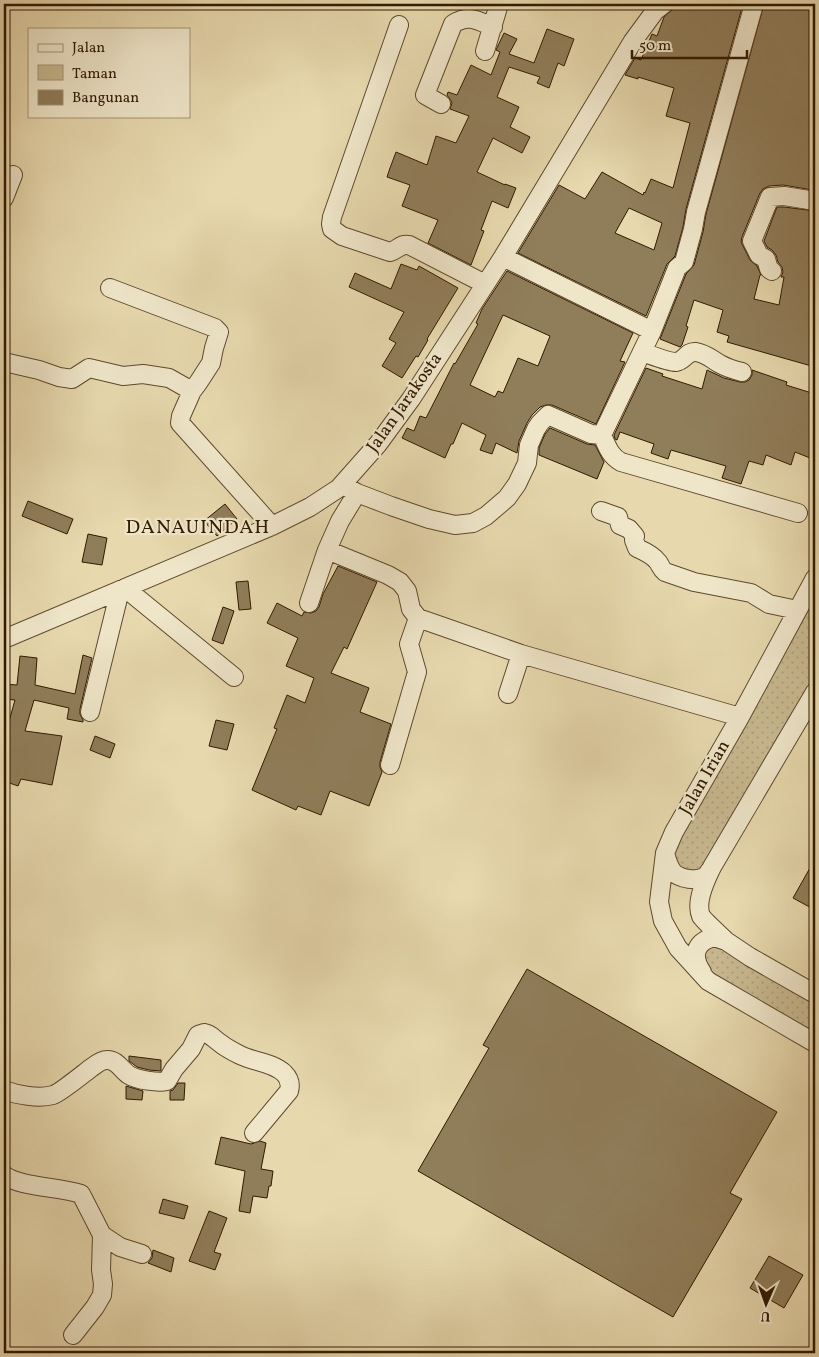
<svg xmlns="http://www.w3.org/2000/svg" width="819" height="1357" font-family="Vollkorn,serif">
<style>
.green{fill:url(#green-dots);stroke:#7c6948}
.building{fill:#907d5a;stroke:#311a00;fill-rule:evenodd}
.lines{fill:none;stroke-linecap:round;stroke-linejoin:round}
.minor-casing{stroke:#5e4a2b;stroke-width:20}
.minor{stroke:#efe6ca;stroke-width:18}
.labels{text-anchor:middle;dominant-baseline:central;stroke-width:4.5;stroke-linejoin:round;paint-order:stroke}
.street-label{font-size:18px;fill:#311a00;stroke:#efe6ca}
.quarter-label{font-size:20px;letter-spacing:1px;fill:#311a00;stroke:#efe6ca}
</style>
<defs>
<pattern id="green-dots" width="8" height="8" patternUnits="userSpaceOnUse" patternTransform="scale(1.25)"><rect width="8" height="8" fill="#c8b890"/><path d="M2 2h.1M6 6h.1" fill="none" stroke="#ac9e7a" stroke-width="1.8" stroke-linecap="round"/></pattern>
</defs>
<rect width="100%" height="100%" fill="#e7d8ad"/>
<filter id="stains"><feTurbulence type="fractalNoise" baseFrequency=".004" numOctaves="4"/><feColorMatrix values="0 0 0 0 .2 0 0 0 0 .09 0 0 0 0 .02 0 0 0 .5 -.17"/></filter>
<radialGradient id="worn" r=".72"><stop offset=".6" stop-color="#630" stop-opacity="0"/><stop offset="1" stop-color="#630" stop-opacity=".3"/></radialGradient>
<path class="green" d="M815,578V692L711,869L674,873V832Z
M707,939L815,994V1043L708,981L696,954Z"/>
<path class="building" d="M674,4H743L686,209L683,227L675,256L667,264L646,316L518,253L559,185L585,199L602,172L643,195L644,192L645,193L651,179L673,188L690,123L666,116L674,88L638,77V79L625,75L635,58L641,60L652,34L657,36L664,17L674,8ZM629,208L662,223L654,250L615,233Z
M764,4H805V5L815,6V182L813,190L783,185L769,186L763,189L760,193L742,237L741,242L750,260L757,266L761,275H760L754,299L779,305L784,277H781L783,272L782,267L778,262L776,255L772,250L767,247L764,241L777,207H784L815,211V367L727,342L729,336L717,332L723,310L694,300L686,326L688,327L682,345L680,347L660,339L686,274L694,265L703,232L706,214Z
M547,29L574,39L564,66L558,63L549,88L537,83L540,77L509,67L497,97L519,107L510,127L530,137L522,153L493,138L477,172L505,185V184L516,188L508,208L492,201L481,230L484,231L471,265L428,243L438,220L402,206L410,185L387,177L390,168L396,152L427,165L436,136L456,143L469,116L450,109L452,103L450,99L447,95L448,92L457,95L471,65L491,75L500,52L496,50L504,33L517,39L509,54L534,63Z
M401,264L417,270L419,266L458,288L427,339L428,340L418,357L416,356L402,378L382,366L396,343L389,339L404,312L349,287L355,273L391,289Z
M507,271L633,333L620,361L625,362L596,424L552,405H546L540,407L532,415L527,423L519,441L517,453L496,443L492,454L480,450L486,435L462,423L453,444H451L445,458L402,438L407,428L414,431L420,416L426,418L454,363L455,364L478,324L476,323L482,309ZM503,315L550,336L538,366L518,358L503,393L498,391L495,397L470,385Z
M646,368L663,374L662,376L702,389L707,370L724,378L740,382H745L749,380L752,375V370L787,382L786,385L815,394V460L795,452L791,465L766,455L763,465L749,461L741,484L722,478L726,466L671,450L668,459L651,453L654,444L620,432L617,440L615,439L614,435Z
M550,428L587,444L595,445L604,462L597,479L539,455V448L545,434Z
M28,501L73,519L67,534L22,516Z
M225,504L237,519L217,536L204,521Z
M88,534L107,538L102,565L82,562Z
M338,566L377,582L347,649L344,647L331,673L369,688L360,712L391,724L380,762V767L382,772L369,806L330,791L321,815L298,806L296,810L252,790L277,729L274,728L287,695L305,703L314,678L286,666L298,638L267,623L277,603L302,616L304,612L311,613L316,611L319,607L323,594Z
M248,581L251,609L239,610L236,582Z
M223,607L234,611L223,644L212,640Z
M83,655L92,658L80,709V714L83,720V722L67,719L69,708L34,700L25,731L62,736L52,785L21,779L18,786L4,781V739L15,700L4,699V684L17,685L20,656L37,658L35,685L75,694Z
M216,720L234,724L227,750L209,746Z
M95,736L115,744L110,758L90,750Z
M815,859V910L793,898Z
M527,969L777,1112L730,1193L742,1199L673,1317L418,1171L489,1048L483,1045Z
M129,1056L161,1060V1071L149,1070L137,1067L129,1061Z
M178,1083H185L184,1100H170V1091L173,1090Z
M126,1086L143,1091L142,1100L126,1099Z
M221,1137L251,1144L260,1141L266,1143L261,1169L273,1171L271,1186H269L267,1198L253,1196L250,1213L239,1211L245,1171L215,1164Z
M163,1199L188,1206L184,1219L159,1213Z
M209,1211L227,1218L214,1252L221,1254L215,1270L189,1261Z
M153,1250L174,1258L171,1272L148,1263L152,1258Z
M769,1256L803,1275L784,1308L750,1288Z"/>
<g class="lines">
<defs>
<path id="minor" d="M399,25L332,217L331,224L332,229L342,236L390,252C398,250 401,243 409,245L485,284
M485,51L499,4
M441,104L425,95L453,24C468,14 477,20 493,27
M4,198L13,175
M503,257L652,331
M772,271L769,269L766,259L759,255L752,241L770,197L784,196L815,201
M110,288L215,328L219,332L214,348L211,363L198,383L192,391
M642,352C651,355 668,362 676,362C685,361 686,351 696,352C707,354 711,359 720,364C727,368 734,370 742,372
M4,362L39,370L59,377L72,379L89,368L123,376L143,374L169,378L192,391L181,416L180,423L272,526
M602,435C607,446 610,456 621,462L798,513
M343,485L357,493L391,506L429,519L455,525L473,523L486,516L507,498L517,484L527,463L529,445L536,429L540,423L548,415L591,434L602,435L652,331L677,268L684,262L693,229L696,212L754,4
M601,511L618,517L620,525L629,529L635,536L634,540L637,548C644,551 653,555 658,562C661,566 661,569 665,572L694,582L751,593L769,604L797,610
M327,550L388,575L400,582L407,591L411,609L418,618L521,654L740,717
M815,578L740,717L674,832L665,853L659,902L663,921L678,948L708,981L815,1043
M125,588L234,677
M309,603L327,550L340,521L357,493
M4,639L272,526L310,507L339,488L378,444L411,399L503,257L633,41L655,11L664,4
M508,694L521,654
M90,712L120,590
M390,765L417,672L409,644L418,618
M665,853C667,860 668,866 673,872C680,879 697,882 706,876C708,874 709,871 711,869
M726,941C721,936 704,921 701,916C695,902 706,879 712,867L815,692
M702,972C691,956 695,942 714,937L726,941L750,957L815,994
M4,1090C17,1095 39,1099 53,1095C60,1093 83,1074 91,1068C95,1065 101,1060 107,1060C118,1060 121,1070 129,1075C137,1080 158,1083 167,1081L174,1069L191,1049L198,1035L204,1033C211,1034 214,1039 220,1043C226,1048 234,1052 240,1055C254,1062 272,1062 284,1073C289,1078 291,1084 289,1091L254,1133
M4,1175C19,1187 61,1187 81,1194L102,1235L120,1247L142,1254
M73,1335L95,1307L102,1295L103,1284L101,1270L102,1235"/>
</defs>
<use href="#minor" class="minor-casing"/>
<use href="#minor" class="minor"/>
</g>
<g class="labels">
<g class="street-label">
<text transform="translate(405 403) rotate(-55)">Jalan Jarakosta</text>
<text transform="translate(705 778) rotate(-60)">Jalan Irian</text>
</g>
<g class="quarter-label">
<text x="198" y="528">DANAUINDAH</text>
</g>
</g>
<rect width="819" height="1357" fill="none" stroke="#e7d8ad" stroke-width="20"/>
<rect x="5" y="5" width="809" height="1347" fill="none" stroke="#311a00" stroke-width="2.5"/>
<rect x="10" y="10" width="799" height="1337" fill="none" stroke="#311a00"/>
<rect x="28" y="28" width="162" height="90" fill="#efe6ca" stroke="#a39479"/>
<rect x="38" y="44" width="25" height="8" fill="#efe6ca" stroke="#a39479"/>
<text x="72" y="52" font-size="15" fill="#311a00">Jalan</text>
<rect x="38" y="65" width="25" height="15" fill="#c8b890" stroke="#a39479"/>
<text x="72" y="78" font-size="15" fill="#311a00">Taman</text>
<rect x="38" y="90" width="25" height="15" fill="#907d5a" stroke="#a39479"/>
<text x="72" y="102" font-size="15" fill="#311a00">Bangunan</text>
<g transform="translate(766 1304) rotate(182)" stroke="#efe6ca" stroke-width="4" paint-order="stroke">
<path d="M0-4L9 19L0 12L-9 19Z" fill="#311a00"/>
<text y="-8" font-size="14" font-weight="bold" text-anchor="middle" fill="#311a00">U</text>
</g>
<path d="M632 50v8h115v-8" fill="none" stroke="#311a00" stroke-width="2.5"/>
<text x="639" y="50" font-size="15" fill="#311a00" stroke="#efe6ca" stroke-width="4" paint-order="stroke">50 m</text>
<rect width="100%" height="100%" filter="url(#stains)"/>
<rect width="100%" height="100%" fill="url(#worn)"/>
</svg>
